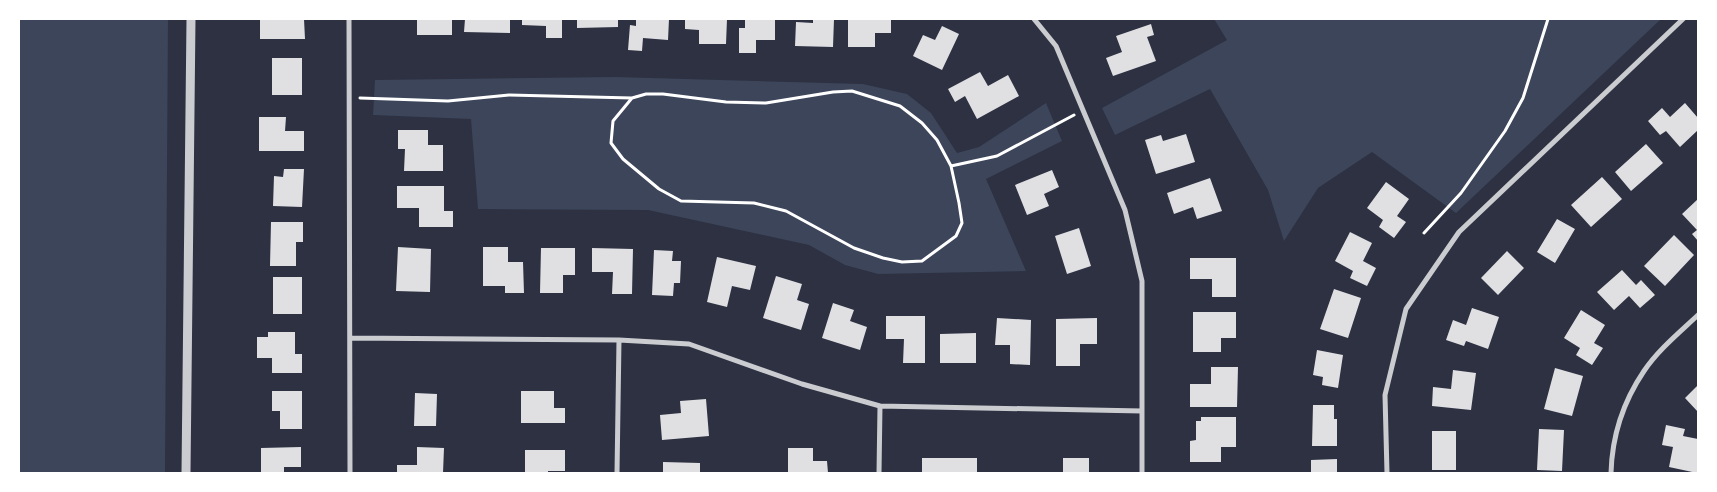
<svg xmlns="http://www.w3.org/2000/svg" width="1717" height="492" font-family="Lato,sans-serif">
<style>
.green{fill:#3c4559}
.building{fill:#e0e0e3}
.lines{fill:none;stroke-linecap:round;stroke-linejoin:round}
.path{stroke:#fff;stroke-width:3}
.minor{stroke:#caccd0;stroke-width:5}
.tertiary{stroke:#caccd0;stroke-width:9}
</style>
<rect width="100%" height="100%" fill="#2d3142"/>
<path class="green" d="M19,19H168L165,473H19Z
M1214,19H1661L1456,213L1372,152L1318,188L1284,241L1268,190L1210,89L1115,135L1102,108L1227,40Z
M616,77L863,84L907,94L931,113L957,153L979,147L1046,103L1062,141L986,179L1026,271L878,274L845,265L809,245L648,210L478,209L471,119L373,115L375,80Z"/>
<path class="building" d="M260,19H304L305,39H260Z
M417,19H452V35H417Z
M465,19H510V33L464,32Z
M522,19H562V38H546V26L522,25Z
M577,19H618V27L577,28Z
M636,19H669L668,40L643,38L642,51L628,50L630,25L636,26Z
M685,19H727L726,44H699V30L685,29Z
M745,19H775V40H756V53H739V28H745Z
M813,19H834L833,47L795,46L796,22L813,23Z
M848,19H891V33H875V47H848Z
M1151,24L1154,35L1147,37L1156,61L1113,76L1106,58L1122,52L1116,36Z
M942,26L959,34L942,70L913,56L923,35L935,40Z
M272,58H302V95H272Z
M980,72L988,86L1008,75L1019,96L977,119L965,96L955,102L948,89Z
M1685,103L1698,118V130L1680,147L1666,131L1660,135L1648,121L1662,108L1670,117Z
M259,117H286L285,131H304V151H259Z
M398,130H428V145H443V171H404L405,149H398Z
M1186,134L1195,162L1156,174L1145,140L1161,135L1163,141Z
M1646,144L1663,163L1631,191L1615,172Z
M284,169H304L302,207L273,206L274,176L283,177Z
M1052,170L1059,187L1044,194L1049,206L1027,215L1015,185Z
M1602,177L1622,199L1591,227L1571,205Z
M1210,178L1222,211L1197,219L1193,207L1174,214L1167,193Z
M1386,182L1409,199L1397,216L1406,222L1394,238L1379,227L1383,220L1367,208Z
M397,186H444V211H453V227H419V208H397Z
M1698,199V241L1692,234L1697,230L1682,214Z
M1557,219L1575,229L1555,263L1537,252Z
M271,222H303V242H296V266H270Z
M1079,228L1091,266L1067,274L1055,236Z
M1350,232L1372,243L1363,261L1376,268L1367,286L1350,278L1353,271L1335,261Z
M1674,235L1694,255L1665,286L1644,266Z
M398,247L431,249L430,292L396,291Z
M483,247H508V262H523L524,293H505V286H483Z
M541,248H575V275H563V293H540Z
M592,248L633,249L632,294H612L613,272H592Z
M654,250L673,251L672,261H681L680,283H674L673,296L652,295Z
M1507,251L1524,268L1498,295L1481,278Z
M717,257L756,266L750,290L732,286L727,307L707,302Z
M1190,258H1236V297H1212V279H1190Z
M1622,270L1636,285L1641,280L1655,295L1640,308L1629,296L1614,310L1597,292Z
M776,276L802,284L797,300L809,304L801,330L763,318Z
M273,277H302V314H273Z
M1334,289L1361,298L1348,338L1320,329Z
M833,303L854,310L850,321L867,327L860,350L822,338Z
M1472,308L1499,317L1488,349L1466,341L1464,346L1446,340L1453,320L1466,325Z
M1581,310L1605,325L1594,343L1603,348L1592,365L1576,355L1580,348L1564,338Z
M1193,312H1236V338H1221V352H1193Z
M886,316H925V363H903L904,339H886Z
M997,318L1031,320L1030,365L1010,364V345H995Z
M1097,318V344H1080V366H1056V319Z
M268,332H295V354H302V373H272V358H257V337H268Z
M976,333V363H940V334Z
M1317,350L1343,355L1338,388L1322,385L1323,377L1313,375Z
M1211,367H1238L1237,407H1190V384H1211Z
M1555,368L1583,376L1572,416L1544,409Z
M1453,370L1476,373L1471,410L1432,406L1433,387L1451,389Z
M1698,385V412L1685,398Z
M272,391H302V429H280V411H272Z
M521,391H554V408H565V423H521Z
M415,393L437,394L436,426H414Z
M706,399L709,436L662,440L660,415L681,413L680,401Z
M1313,405H1334V419H1337V446H1312Z
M1201,417H1236V447H1221V462H1190V441L1196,440V421H1201Z
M1666,425L1685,429L1683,436L1698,439L1697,473L1669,467L1673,447L1662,445Z
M1539,429L1564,430L1562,471L1537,470Z
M1432,431H1456V470H1432Z
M301,447V467H284V473H261V448Z
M417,447L444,448L443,473H397V465H417Z
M788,448H813V461H827L828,473H788Z
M525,450H565V471H548V473H525Z
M922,458H977V473H922Z
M1063,458H1089V473H1063Z
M1337,459V473H1311V460Z
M663,462L700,463V473H663Z"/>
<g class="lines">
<path class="path" d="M360,98L448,101L509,95L632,98L646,94H663L726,102L766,103L833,92L852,91L900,106L922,123L937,140L951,166L959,203L962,223L956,236L922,261L902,262L883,258L854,248L786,211L754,203L681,201L659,189L623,159L611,143L613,121L632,98
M951,166L997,156L1074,115
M1424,233L1461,193L1505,131L1523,98L1548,19"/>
<path class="minor" d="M349,19L350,473
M1034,19L1056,46L1125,210L1142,281V473
M350,338L619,340L689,344L802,384L880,406L1142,411
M617,473L619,340
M879,473L880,406
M1387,473L1385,395L1406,309L1459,232L1683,19
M1611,473C1612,436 1623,402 1644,371C1658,350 1680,332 1698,315"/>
<path class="tertiary" d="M186,473L191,19"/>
</g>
<rect width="1717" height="492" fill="none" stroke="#ffffff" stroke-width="40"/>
</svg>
